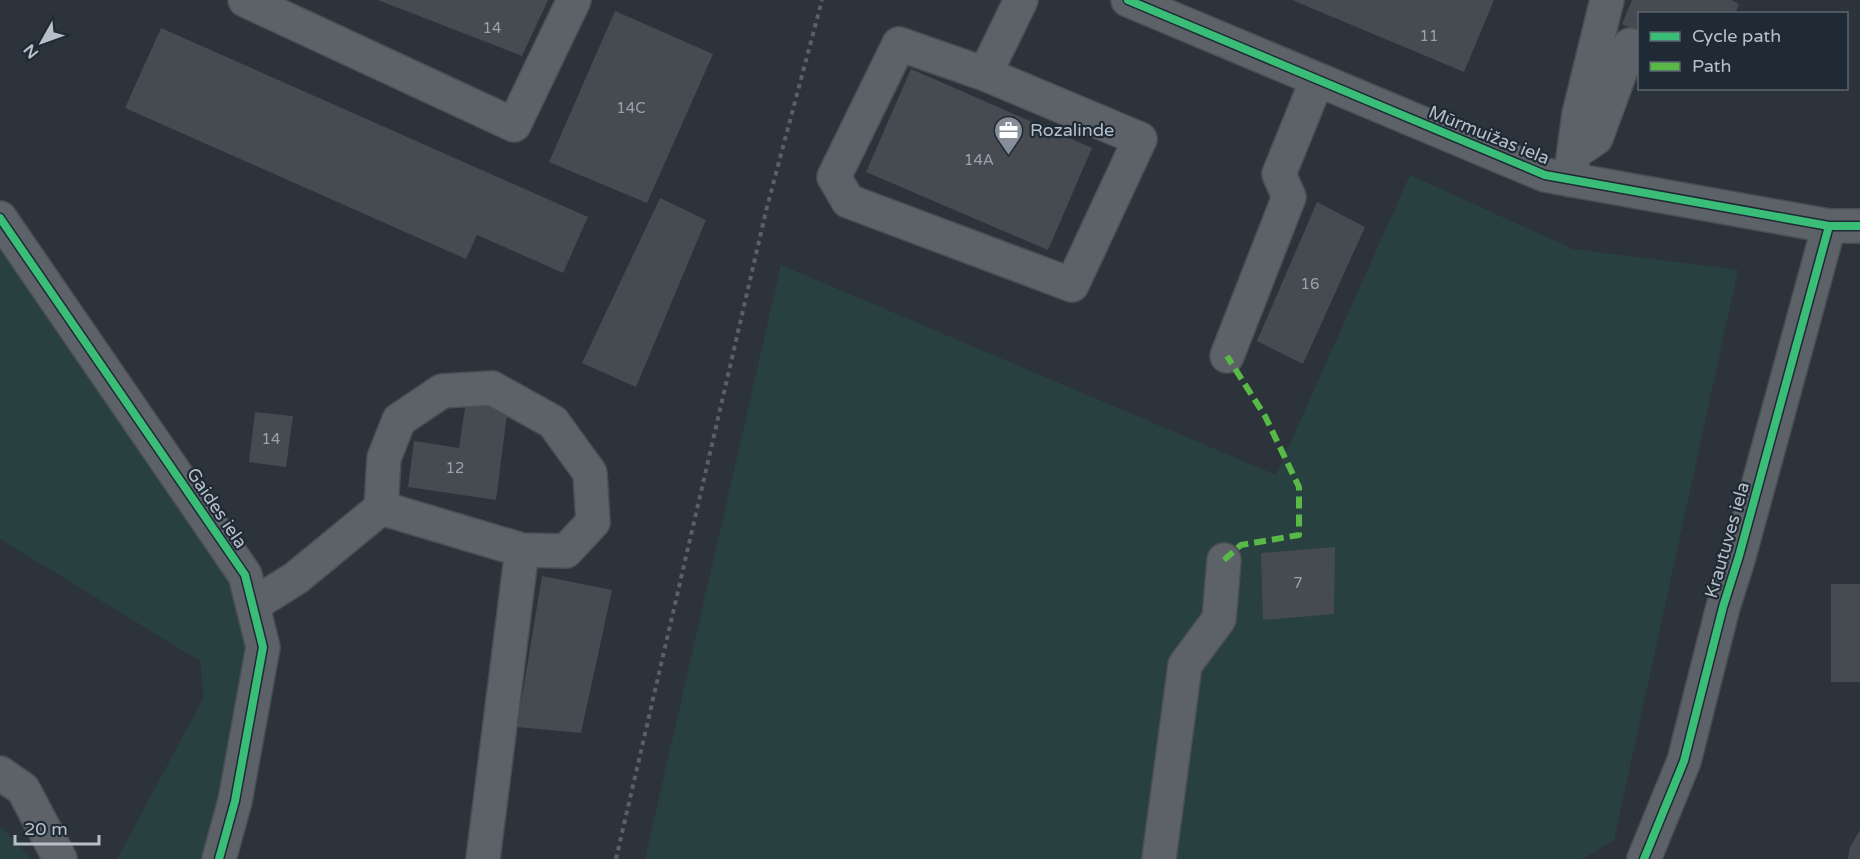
<svg xmlns="http://www.w3.org/2000/svg" width="1860" height="859" font-family="'Varela Round',sans-serif">
<style>
.green{fill:#294041}
.building{fill:#454b51}
.lines{fill:none;stroke-linecap:round;stroke-linejoin:round}
.minor-casing{stroke:#4a4f54;stroke-width:36}
.path{stroke:#5a6065;stroke-width:4;stroke-dasharray:4.5 4.5;stroke-linecap:butt}
.minor{stroke:#5c6268;stroke-width:33}
.quiet{stroke:#58b947;stroke-width:6;stroke-dasharray:12 6;stroke-linecap:butt}
.cycleway-casing{stroke:#1f2a35;stroke-width:11}
.cycleway{stroke:#3abd76;stroke-width:8}
.labels{text-anchor:middle;dominant-baseline:central;stroke-width:4.5;stroke-linejoin:round;paint-order:stroke}
.number-label{font-size:15px;fill:#9aa3ac}
.poi-label{font-size:18px;fill:#b7c0ca;stroke:#1f2a35;text-anchor:start}
.street-label{font-size:18px;fill:#b7c0ca;stroke:#1f2a35}
</style>
<rect width="100%" height="100%" fill="#2c333a"/>
<path class="green" d="M1410,175L1573,249L1738,270L1614,840L1583,859H645L781,265L1276,475Z
M0,236L229,574L250,646L242,720L205,859H117L204,697L200,661L0,539Z
M0,826L32,859H0Z"/>
<path class="building" d="M378,0H548L522,56Z
M1292,0H1494L1464,72Z
M1632,0H1731L1739,4L1735,14H1640V32L1622,24Z
M615,11L713,54L647,203L549,162Z
M161,28L588,217L563,273L477,235L466,259L125,108Z
M911,69L1092,148L1048,250L866,172Z
M660,198L706,220L636,387L582,363Z
M1317,202L1365,227L1303,364L1257,341Z
M466,401L508,407L496,500L408,487L414,441L459,448Z
M255,412L293,416L286,467L249,462Z
M1335,547L1334,614L1263,620L1261,553Z
M542,576L612,590L581,733L517,727Z
M1831,584H1860V682H1831Z
M1860,830V859H1848L1850,847Z"/>
<g class="lines">
<defs>
<path id="minor" d="M245,0L514,125L574,0
M1128,0L1545,175L1829,226H1860
M899,44L985,74L1140,139L1072,285L848,201L834,177Z
M985,74L1021,0
M1574,153L1596,138L1630,45
M1570,180L1579,114L1607,0
M0,218L245,575L263,647L235,801L219,859
M1227,356L1289,197L1279,174L1317,80
M381,508L384,458L399,420L442,391L492,388L553,422L590,473L593,522L566,551L522,550
M253,605L296,578L381,508L522,550L483,859
M0,773L23,789L60,859
M1159,859L1185,665L1219,619L1224,560
M1644,859L1684,761L1723,607L1739,556L1829,226"/>
</defs>
<use href="#minor" class="minor-casing"/>
<path class="path" d="M616,859L766,211L822,0"/>
<use href="#minor" class="minor"/>
<path class="quiet" d="M1224,560L1241,545L1299,535V487L1265,416L1227,356"/>
<defs>
<path id="cycleway" d="M1128,0L1545,175L1829,226H1860
M0,218L245,575L263,647L235,801L219,859
M1644,859L1684,761L1723,607L1739,556L1829,226"/>
</defs>
<use href="#cycleway" class="cycleway-casing"/>
<use href="#cycleway" class="cycleway"/>
</g>
<defs>
<symbol id="office-pin" viewBox="-11 -11 22 30"><path d="M0 17L-7.5 6A9.5 9.5 0 1 1 7.5 6Z" fill="#868f98" stroke="#1f2a35"/><path d="M-6-3h4V-5.5h4V-3h4V5H-6ZM-1-4.5V-3h2v-1.5ZM-6 0V1H6V0Z" fill="#fff"/></symbol>
</defs>
<g fill-rule="evenodd">
<use href="#office-pin" x="992" y="114" width="33" height="45"/>
</g>
<g class="labels">
<g class="number-label">
<text x="492" y="28">14</text>
<text x="1429" y="36">11</text>
<text x="631" y="108">14C</text>
<text x="979" y="160">14A</text>
<text x="1310" y="284">16</text>
<text x="271" y="439">14</text>
<text x="455" y="468">12</text>
<text x="1298" y="583">7</text>
</g>
<g class="poi-label">
<text x="1030" y="130">Rozalinde</text>
</g>
<g class="street-label">
<text transform="translate(1489 135) rotate(22)">Mūrmuižas iela</text>
<text transform="translate(217 508) rotate(56)">Gaides iela</text>
<text transform="translate(1727 540) rotate(-74)">Krautuves iela</text>
</g>
</g>
<rect x="1638" y="12" width="210" height="78" fill="#1f2a35" stroke="#5c6671" stroke-width="1.5"/>
<rect x="1650" y="32" width="30" height="9" fill="#3abd76" stroke="#5c6671" stroke-width="1.5"/>
<text x="1692" y="42" font-size="18" fill="#b7c0ca">Cycle path</text>
<rect x="1650" y="62" width="30" height="9" fill="#58b947" stroke="#5c6671" stroke-width="1.5"/>
<text x="1692" y="72" font-size="18" fill="#b7c0ca">Path</text>
<g transform="translate(42 42) rotate(230)" stroke="#1f2a35" stroke-width="4.5" paint-order="stroke">
<path d="M0-4.5L10 22L0 15L-10 22Z" fill="#b7c0ca"/>
<text y="-9" font-size="16" font-weight="bold" text-anchor="middle" fill="#b7c0ca">N</text>
</g>
<path d="M15 835v9h84v-9" fill="none" stroke="#b7c0ca" stroke-width="3"/>
<text x="24" y="835" font-size="18" fill="#b7c0ca" stroke="#1f2a35" stroke-width="4.5" paint-order="stroke">20 m</text>
</svg>
